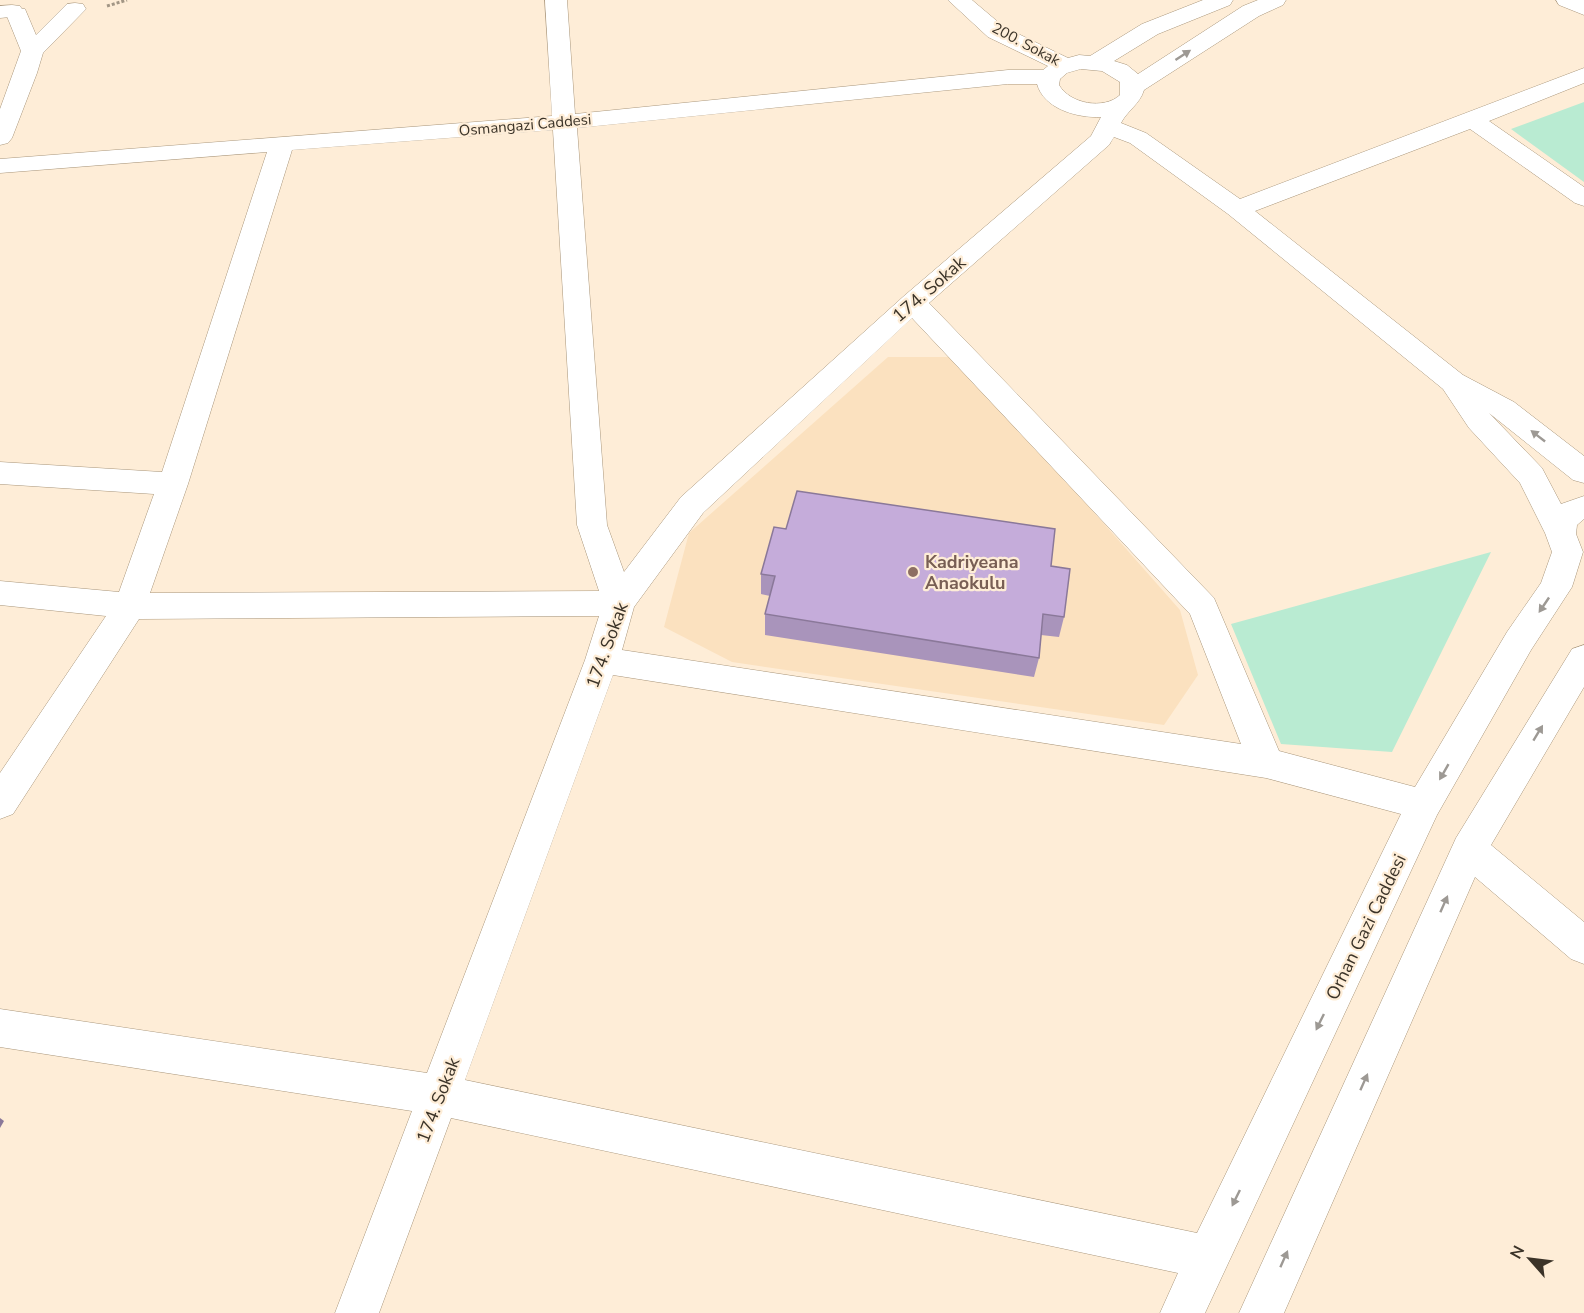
<svg xmlns="http://www.w3.org/2000/svg" width="1584" height="1313" font-family="'Nunito Sans',sans-serif">
<style>
.built{fill:#fbe1bf}
.green{fill:#b9ebd2}
.lines{fill:none;stroke-linecap:round;stroke-linejoin:round}
.minor-casing{stroke:#a9967b;stroke-width:1}
.primary-casing{stroke:#a9967b;stroke-width:1}
.path{stroke:#a29685;stroke-width:3;stroke-dasharray:3 2;stroke-linecap:butt}
.minor{fill:#fff;fill-rule:evenodd}
.primary{fill:#fff;fill-rule:evenodd}
.wall{fill:#a994bb}
.shaded-wall{fill:#8a7899}
.building{fill:#c5acda;stroke:#8a7899;stroke-width:1.5}
.oneway{fill:#9d9994}
.education-dot{fill:#8d6e63;stroke:#feedd7;stroke-width:2}
.labels{text-anchor:middle;dominant-baseline:central;stroke-width:4.5;stroke-linejoin:round;paint-order:stroke}
.far-street-label{font-size:15px;fill:#3b3328;stroke:#feedd7}
.street-label{font-size:18px;fill:#3b3328;stroke:#feedd7}
.education-label{font-size:18px;font-weight:bold;fill:#785e54;stroke:#feedd7;text-anchor:start}
</style>
<rect width="100%" height="100%" fill="#feedd7"/>
<path class="built" d="M888,357H957L1180,610L1198,675L1164,725L732,662L664,627L689,533Z"/>
<path class="green" d="M1584,102V182L1511,129Z
M1491,552L1392,752L1281,744L1231,624Z"/>
<g class="lines">
<defs>
<path id="minor" d="M545,0H567L575,114L1008,70H1043L1048,66L988,37L948,0H972L1004,27L1068,58L1079,55L1090,56L1142,24L1203,0H1233L1230,5L1158,34L1114,61L1127,65L1138,74L1243,6L1258,0H1286L1283,5L1259,16L1144,90C1140,104 1127,111 1121,123L1146,133L1240,199L1584,68V83L1489,121L1584,187V206L1575,203L1470,129L1255,211L1463,375L1514,402L1584,456V483L1573,480L1489,413L1542,468L1561,504L1584,496V519L1577,525L1576,534L1583,552L1572,587L1531,650L1437,815L1205,1313H1160L1178,1273L451,1118L379,1313H335L412,1111L0,1047V1009L427,1073L585,660L599,616L139,619L13,814L0,819V773L106,616L0,605V581L119,592L154,494L0,484V462L162,472L267,152L0,173V159L552,116ZM1081,69L1102,71L1120,82V95C1104,110 1070,104 1059,85L1060,79L1067,73ZM1008,84H1037C1044,109 1077,118 1101,117L1091,136L904,296L681,497L624,572L607,525L577,128ZM553,130L577,525L599,591L150,593L188,484L292,150ZM1114,137L1130,143L1228,214L1443,389L1469,428L1520,483L1545,533L1552,552L1541,583L1507,632L1415,787L1279,751L1214,598L929,303L1109,145ZM912,318L1190,614L1241,744L622,650L634,607L703,513ZM613,675L1266,778L1401,814L1197,1233L465,1080Z
M1556,0H1584V15L1559,5Z
M12,5L20,6L23,11L20,16L0,18V6Z
M1584,645V687L1491,845L1584,922V964L1571,959L1475,877L1284,1313H1239L1456,838L1572,649Z"/>
<path id="primary" d="M75,3L83,4L86,9L43,53L37,73L12,138L8,143L0,145V109L21,51L6,14L9,9L17,8L25,9L36,35L67,4Z"/>
</defs>
<use href="#minor" class="minor-casing"/>
<use href="#primary" class="primary-casing"/>
<path class="path" d="M107,6L127,0"/>
<use href="#minor" class="minor"/>
<use href="#primary" class="primary"/>
</g>
<path class="wall" d="M1051,566L1064,617L1059,637L1041,635L1039,658L1034,677L765,635V614L770,596L761,594V574Z"/>
<path class="shaded-wall" d="M0,1118L4,1121L0,1128Z"/>
<path class="building" d="M797,491L1055,529L1051,566L1070,569L1064,617L1043,614L1039,658L765,614L775,576L761,574L774,527L786,529Z"/>
<defs><path id="oneway-solid" d="M-6-.8H1V-3.2L6.5 0L1 3.2V.8H-6Z" transform="scale(1.5)"/></defs>
<g class="oneway">
<use href="#oneway-solid" transform="translate(1183 55) rotate(-33)"/>
<use href="#oneway-solid" transform="translate(1538 436) rotate(-142)"/>
<use href="#oneway-solid" transform="translate(1544 605) rotate(124)"/>
<use href="#oneway-solid" transform="translate(1538 733) rotate(-59)"/>
<use href="#oneway-solid" transform="translate(1444 772) rotate(120)"/>
<use href="#oneway-solid" transform="translate(1444 904) rotate(-66)"/>
<use href="#oneway-solid" transform="translate(1320 1022) rotate(116)"/>
<use href="#oneway-solid" transform="translate(1364 1082) rotate(-66)"/>
<use href="#oneway-solid" transform="translate(1236 1198) rotate(116)"/>
<use href="#oneway-solid" transform="translate(1284 1259) rotate(-66)"/>
</g>
<circle class="education-dot" cx="913" cy="572" r="6"/>
<g class="labels">
<g class="far-street-label">
<text transform="translate(1026 44) rotate(28)">200. Sokak</text>
<text transform="translate(525 125) rotate(-5)">Osmangazi Caddesi</text>
</g>
<g class="street-label">
<text transform="translate(929 289) rotate(-41)">174. Sokak</text>
<text transform="translate(607 645) rotate(-70)">174. Sokak</text>
<text transform="translate(1366 927) rotate(-64)">Orhan Gazi Caddesi</text>
<text transform="translate(438 1100) rotate(-69)">174. Sokak</text>
</g>
<g class="education-label">
<text x="925" y="562">Kadriyeana<tspan x="925" dy="21">Anaokulu</tspan></text>
</g>
</g>
<g transform="translate(1530 1259) rotate(298)" stroke="#feedd7" stroke-width="4.5" paint-order="stroke">
<path d="M0-4.5L10 22L0 15L-10 22Z" fill="#3b3328"/>
<text y="-9" font-size="16" font-weight="bold" text-anchor="middle" fill="#3b3328">N</text>
</g>
</svg>
